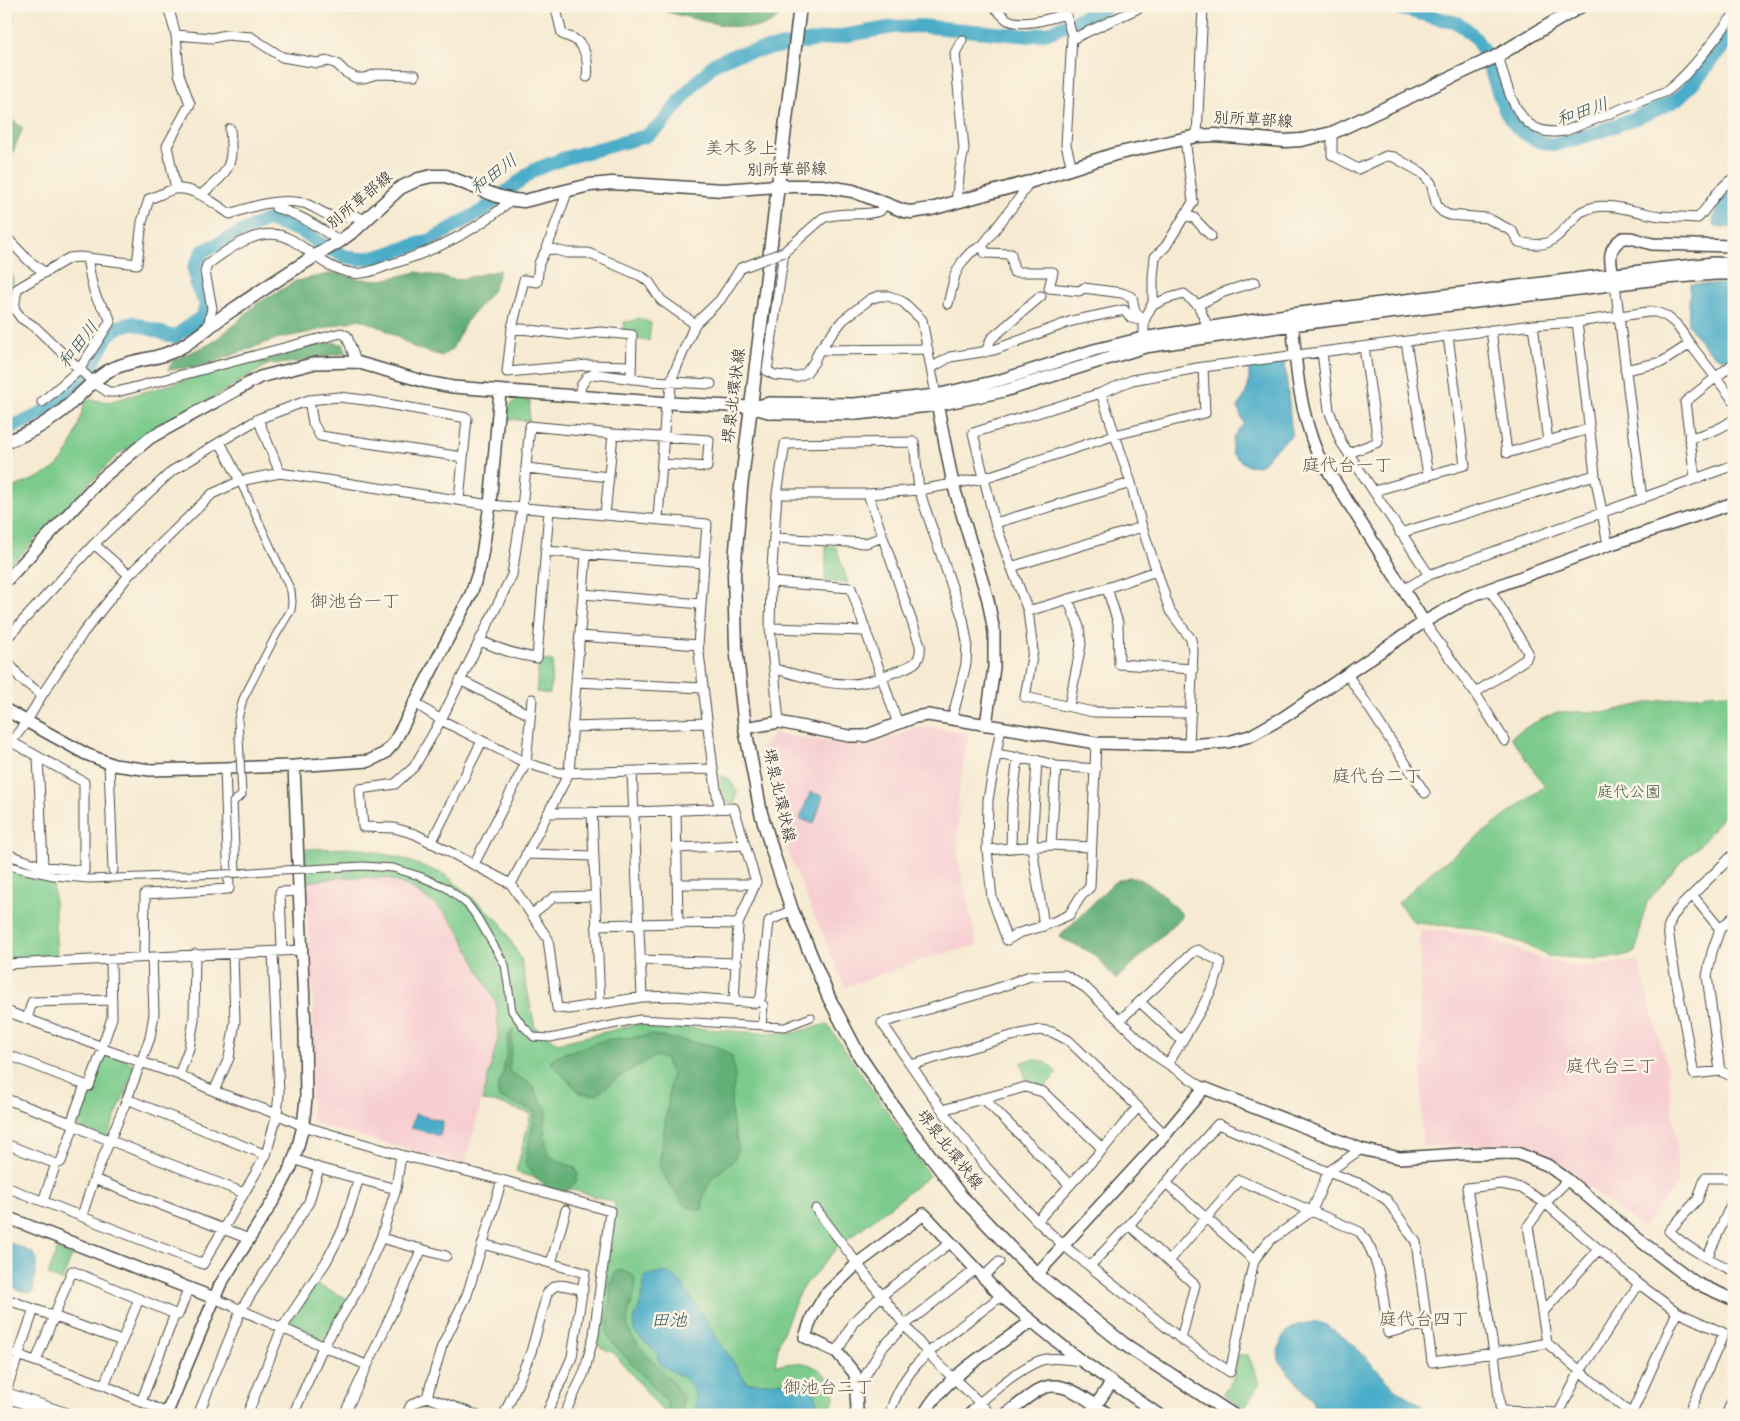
<svg xmlns="http://www.w3.org/2000/svg" width="1740" height="1421" font-family="'Gochi Hand','Klee One',sans-serif">
<style>
.built{fill:#f7cfd2}
.green{fill:#7bcb8c;stroke:#537b5c}
.forest{fill:#64af78;stroke:#486d52}
.water{fill:#49acc8;stroke:#3a6c7a}
.lines{fill:none;stroke-linecap:round;stroke-linejoin:round}
.river{stroke:#49acc8;stroke-width:14}
.pedestrian-casing{stroke:#494844;stroke-width:9}
.minor-casing{stroke:#494844;stroke-width:11}
.tertiary-casing{stroke:#494844;stroke-width:14}
.secondary-casing{stroke:#494844;stroke-width:15}
.primary-casing{stroke:#494844;stroke-width:16}
.pedestrian{stroke:#fff;stroke-width:7}
.minor{stroke:#fff;stroke-width:9}
.tertiary{stroke:#fff;stroke-width:11}
.secondary{stroke:#fff;stroke-width:12}
.primary{stroke:#fff;stroke-width:14}
.pedestrian-bridge-casing{stroke:#494844;stroke-width:9;stroke-linecap:butt}
.minor-bridge-casing{stroke:#494844;stroke-width:11;stroke-linecap:butt}
.pedestrian-bridge{stroke:#fff;stroke-width:7}
.minor-bridge{stroke:#fff;stroke-width:9}
.labels{text-anchor:middle;dominant-baseline:central;stroke-width:5;stroke-linejoin:round;paint-order:stroke}
.street-label{font-size:16px;fill:#2b2b2b;stroke:#fcf5e5}
.park-label{font-size:16px;fill:#435b48;stroke:#fcf5e5}
.water-label{font-size:18px;font-style:italic;fill:#365862;stroke:#fcf5e5}
.neighbourhood-label{font-size:18px;fill:#685850;stroke:#fcf5e5}
</style>
<rect width="100%" height="100%" fill="#fcf5e5"/>
<filter id="ink" filterUnits="userSpaceOnUse"><feTurbulence type="fractalNoise" baseFrequency=".02" numOctaves="2"/><feDisplacementMap in="SourceGraphic" scale="10" xChannelSelector="R" yChannelSelector="G"/><feConvolveMatrix kernelMatrix="1 2 1 2 8 2 1 2 1" color-interpolation-filters="sRGB"/></filter>
<filter id="wash" filterUnits="userSpaceOnUse"><feTurbulence type="fractalNoise" baseFrequency=".0096" numOctaves="4" result="noise"/><feDisplacementMap in="SourceGraphic" scale="20" xChannelSelector="R" yChannelSelector="G"/><feGaussianBlur stdDeviation="1.12" result="paint"/><feColorMatrix in="noise" values="0 0 0 0 0 0 0 0 0 0 0 0 0 0 0 0 0 1.4 0 .05"/><feComposite in="paint" operator="in"/></filter>
<g filter="url(#wash)">
<rect width="100%" height="100%" fill="#f6ead2"/>
<path class="built" d="M929,727L969,733L959,789L958,859L977,945L925,959L845,987L789,856L763,748L774,734L867,747L917,728Z
M346,877L387,878L407,886L444,912L458,929L497,1005L498,1038L465,1165L323,1126L312,1121L311,1112L313,1005L306,882Z
M1420,929L1484,936L1541,959L1578,967L1638,961L1667,1068L1677,1143V1184L1642,1228L1556,1162L1529,1151L1505,1145L1422,1147Z"/>
<path class="green" d="M638,318L651,323L649,341L635,339V331L623,330L624,322L632,321Z
M252,362L269,364L117,455L6,570V490C22,484 48,476 59,464C75,447 79,420 86,399L108,402Z
M516,400L530,401L529,421L506,419L507,408Z
M826,546L836,547L848,583L825,582Z
M539,660L553,661L550,694L536,692Z
M1726,693L1734,694V803L1702,843L1681,862L1647,902L1640,927L1636,952L1618,957L1596,959L1548,956L1523,943L1474,928L1415,923L1398,903L1430,873L1545,786L1511,737L1532,724L1557,712H1607L1652,702L1709,694Z
M720,776L728,778L737,791L735,804L723,802Z
M358,848L401,858L446,875L500,922L521,959L535,1027L558,1043L639,1024L759,1033H793L827,1024L908,1142L929,1176L838,1247L800,1291L779,1342L775,1365C784,1365 794,1362 803,1363C820,1366 836,1381 834,1399C833,1404 830,1410 829,1415H666L614,1353L598,1346L615,1203L516,1172L531,1114L494,1102L482,1101L498,1038L497,1005L458,929L444,912L423,896L407,886L387,878L346,877L306,882V849Z
M6,859L31,867L53,881L57,957L6,959Z
M102,1051L136,1065L107,1138L73,1125Z
M1035,1059L1047,1063L1057,1073L1044,1088L1037,1085L1027,1083L1021,1062Z
M57,1249L72,1255L62,1281L48,1275Z
M315,1284L348,1299L323,1340L288,1325Z
M1238,1355H1248L1260,1384L1244,1409L1222,1394L1233,1378Z"/>
<path class="forest" d="M6,6H12L14,19L6,45Z
M638,6H786C781,16 775,22 763,26C741,34 673,13 648,7Z
M6,115L23,128L6,168Z
M6,270L14,277L6,319Z
M500,270L493,290L466,322L452,349L442,356L415,348L382,328L359,319L311,332L276,339L206,365L168,370L173,360L210,344L234,325L255,305L296,281L334,273L359,279L382,280L417,272L457,280Z
M331,342L343,344L346,350V353C317,357 287,367 258,363L302,347Z
M1129,877C1152,879 1167,901 1183,915L1116,980L1096,956L1084,949L1059,937L1108,888L1116,881Z
M513,1028L509,1072L530,1083L547,1110L544,1135L550,1157L575,1168L578,1173L576,1182L566,1193L547,1190L525,1163L535,1114L532,1110L499,1098L497,1089L503,1074L509,1034Z
M652,1035L716,1046L732,1056L735,1078L731,1100L732,1118L738,1145L735,1159L712,1178L704,1195L702,1210L684,1206L659,1167L672,1073L665,1059L656,1056L617,1078L597,1095L580,1093L550,1062L556,1056L605,1040Z
M621,1270L633,1275C641,1292 624,1310 628,1327C631,1342 661,1368 671,1381C675,1386 679,1391 683,1396L681,1415H668L667,1402L611,1341L607,1334L611,1282L616,1271Z"/>
<path class="water" d="M1734,188V228L1713,226C1714,207 1720,200 1734,188Z
M1690,284H1734V355C1715,369 1699,338 1688,325Z
M1285,363L1292,435L1274,450L1266,460L1259,466L1246,465L1232,454C1231,440 1234,433 1244,424L1238,408C1247,389 1251,388 1248,366Z
M810,792L823,796L814,824L800,819Z
M415,1114L443,1121L440,1136L411,1128Z
M6,1241L33,1253L37,1259L33,1292L28,1293L6,1286Z
M654,1273H669L679,1280L747,1383L800,1382L811,1385C817,1396 821,1406 810,1415H695C699,1382 685,1378 659,1364L657,1353L634,1332V1319L641,1303L644,1277Z
M1317,1322L1327,1325L1354,1345L1395,1389L1420,1404L1425,1410L1440,1415H1317L1313,1401L1279,1362L1278,1351L1282,1338L1289,1330L1299,1324Z"/>
<g class="lines">
<path class="river" d="M1390,6L1457,23C1491,40 1491,87 1509,117C1518,132 1535,142 1552,144C1568,145 1663,109 1677,99C1697,82 1717,53 1734,33
M6,429L33,418L58,402L91,366L108,335L121,326L133,323L174,337L203,316L206,304L197,287L194,268L203,251L267,220L301,231L319,243L344,256L359,259L377,257L431,240L483,210L534,170L565,158L646,136L661,125L690,89L715,63L737,54L894,27L920,26L1030,36L1050,32L1109,6"/>
</g>
</g>
<g filter="url(#ink)">
<g class="lines">
<defs>
<path id="pedestrian" d="M239,737L238,719L243,699L276,635L291,610L292,602L291,591L240,481
M6,865L25,870L54,876L89,879L222,874
M309,869L363,866L393,868L419,876L447,888L468,905L477,917L505,965L512,1011L523,1026L534,1037L550,1038L640,1019L785,1027L811,1017
M239,873L281,870
M759,1001L764,1005L762,1025"/>
<path id="minor" d="M168,6L176,35L179,74L190,104L167,146L176,189
M993,6C998,10 1004,18 1008,20C1023,27 1050,19 1065,14
M1060,6L1066,15L1072,36L1066,145L1072,168
M557,13L562,34C566,36 570,37 574,39C586,46 589,63 587,77
M176,35L212,38L226,35L251,37L282,57L317,63L329,61L337,64L345,72L356,78H364L377,74L415,75
M1072,39L1143,6
M1498,55C1504,78 1514,123 1541,130C1549,133 1557,132 1565,131L1667,91C1693,71 1713,40 1734,15
M1332,133V155L1358,169L1386,156L1394,157L1422,173L1431,183L1437,206L1443,212L1449,215L1487,218L1512,231L1519,242C1549,249 1553,241 1572,221C1575,218 1579,212 1583,211C1607,199 1635,213 1660,216C1672,217 1685,217 1698,218C1711,204 1717,188 1734,178
M1197,136L1203,6
M568,190L547,248L568,253H588L641,276L649,282L661,300L695,324
M201,195C208,188 219,181 224,173C234,160 231,144 230,129
M956,202L960,169L964,149L955,53L962,40
M885,204L880,211C862,217 841,211 823,218L784,252L767,371L775,375L796,377L806,373L814,362L819,350L843,320L870,299L879,296H889L903,302L922,320L936,395
M276,208C300,214 319,228 340,241
M1186,215L1194,218L1211,236
M6,237L29,261L44,272
M983,245L985,253L1011,254L1014,272H1053L1049,288L1079,291L1084,288L1122,293L1132,297L1135,312L1143,320
M547,248L539,263L537,282L524,280L512,328L507,372L588,365L631,366
M1615,284L1642,499
M948,304L955,275L962,262L970,253L983,245L1020,197L1029,182
M1151,306L1166,299L1184,294L1198,305
M1577,322L1595,475L1608,545
M1533,325L1548,442
M208,327L212,308L205,272L207,265C229,248 262,224 290,239C313,252 324,268 352,273C365,275 377,269 389,265C434,251 476,232 511,200
M1208,327L1198,305L1221,293L1255,282
M512,328L573,335L601,332L632,335L631,379
M1491,330L1507,453L1589,429
M1406,342L1428,475
M1144,344V321L1153,303V277L1155,257L1166,246L1193,202L1185,139
M819,350L928,349
M986,352L991,339L1041,296
M1322,352L1329,410L1341,442L1429,575
M356,362L347,336L341,333L117,392H108L93,382L35,327L21,318L14,308L17,289L69,258L80,257L137,264L142,222L149,199C157,196 167,191 175,189C195,187 215,204 230,214C253,206 278,198 303,203C315,206 324,216 336,217C349,218 354,212 366,221
M931,368L950,357L994,350L1072,321L1124,310L1131,318L1144,321
M1625,370L1662,362L1690,344
M1101,393L1131,483L1142,527L1170,611L1191,639L1193,650L1189,745
M579,396L581,386L587,377L594,374L651,381L711,384
M309,400L313,423L320,436L463,457
M42,402L79,370L110,322C110,313 103,309 98,301C91,288 90,272 87,258
M669,403L672,378L695,324L720,300L741,268
M258,419L280,473
M613,434L709,440L707,467L662,464
M1689,438C1706,434 1720,430 1734,419
M220,442L240,481
M1349,453L1378,442L1364,347
M526,468L609,477
M1695,478L1685,402L1734,363
M1374,491L1465,465L1448,336
M777,494H868L919,490L953,484L984,478L1115,435L1205,413L1203,367
M605,515L613,434L530,426L522,508L512,575L441,720L414,767L395,784L360,789L363,827L394,828L415,834L511,884L548,939L557,1008L569,1009L642,997L675,996L756,1003L761,997L769,921L792,910
M658,519L666,403
M995,523L1131,483
M1400,533L1595,475
M775,538L866,543L883,537
M94,544L129,575
M545,551L704,563
M1011,567L1142,527
M771,582L770,628L779,722
M1107,588L1118,623L1119,664L1193,669
M1405,589L1429,575L1734,465
M583,594L701,604
M1068,599L1079,627L1081,645L1069,706
M1028,611L1107,588L1156,571
M1424,622L1475,693L1505,741
M770,628L866,631
M580,636L698,645
M6,639L94,544L172,471L258,419L309,400L339,397L365,400L467,418L459,500
M479,640C498,649 516,655 537,658L549,510
M6,659L21,679L42,695
M775,669C803,676 836,689 865,682C876,680 887,674 898,671C912,665 922,663 920,645L868,494
M1347,674L1425,793
M460,680L530,715
M576,682L703,688
M1475,693L1526,659L1528,652L1489,588
M415,703L441,720L526,763L559,773L713,769
M1191,713L1093,712L1025,697L1033,651L1028,611L995,523L973,433L1101,393L1132,380L1203,367L1533,325L1577,322L1648,312H1656L1666,316L1676,324L1690,344L1734,401
M898,724L851,588L771,582L777,494L785,444L914,442L919,490L963,619L967,642L966,664L952,719
M572,727L707,723
M1001,727L988,800L987,850L992,898L1007,940L1019,933L1044,926L1069,915L1081,896L1090,887L1096,743
M6,749L27,721L42,695L83,633L129,575L212,494L240,481L280,473L490,505L707,524L698,645L713,769L719,807
M996,754L1043,762L1056,766L1096,769
M38,757L43,866
M1037,760L1032,847L1044,926
M109,763L113,870
M632,772L642,997
M676,810L678,923
M592,812L600,1004
M548,813L635,812L734,808L756,882L738,924L734,1002
M431,843L482,741
M1051,845L1056,766
M677,848L745,845
M1011,848L1012,805L1018,757
M987,850L1051,845L1091,847
M6,854L41,866L84,871V782L6,739
M526,854L594,856
M1734,854L1681,906L1672,917L1668,929L1672,958L1694,1074L1720,1071L1734,1077
M474,864L526,763L532,699
M511,884L569,773L586,555
M678,884H755
M1693,896L1720,929
M532,914L554,897L595,896
M596,925L678,923L738,924
M282,951L280,892L300,891
M144,957L145,894L229,889L225,768
M640,960L737,963
M6,964L302,950
M1140,1002L1182,1041
M6,1011L102,1047
M27,1019L32,1002L112,1000
M1120,1020L1193,952L1198,950L1219,961C1226,975 1177,1048 1168,1064
M103,1049L179,1075L214,1091L277,1114L303,1126L401,1155L502,1180L610,1211L594,1335L584,1373L564,1415
M6,1054L85,1085
M911,1065L1011,1036L1040,1030L1052,1032L1068,1040L1138,1107L1165,1135
M1720,1071L1707,976L1712,952L1720,929L1734,916
M179,1075L189,1048L194,1020L195,954
M1204,1088L1156,1056L1086,988L1065,975L1030,976L995,989L882,1023L942,1110L987,1168L1037,1221L1063,1245L1181,1339L1230,1372L1254,1260L1269,1241L1312,1211L1328,1172L1361,1149
M214,1091L229,1058L235,1022L233,954
M983,1098L1070,1185
M6,1099L71,1123L85,1085L89,1086L102,1051V1047L112,1018L111,960
M127,1099L150,1038L154,1014L152,957
M942,1110L1025,1087L1043,1092L1103,1149
M71,1123L86,1131L244,1193
M6,1144L56,1164L43,1201
M294,1159L319,1168L396,1189
M56,1164L61,1162L74,1126
M1734,1178H1705L1698,1199L1669,1231C1688,1249 1710,1260 1734,1271
M94,1179L127,1099L266,1155
M1568,1180L1545,1203L1528,1226L1547,1343L1631,1414
M1166,1183L1254,1260
M6,1187L203,1264L266,1155L277,1114L279,1094L273,952
M816,1209C853,1257 888,1307 928,1353C948,1375 972,1393 991,1415
M82,1215L94,1179L249,1239
M1037,1221L1103,1149L1138,1107
M1129,1225L1195,1285L1181,1339
M381,1238L446,1256
M483,1244L585,1273L572,1357L546,1415
M1707,1258L1734,1198
M1169,1261L1239,1180L1360,1232C1382,1260 1383,1298 1388,1333L1410,1327L1428,1326
M551,1263L566,1210
M1090,1266L1129,1225L1218,1124L1328,1172L1363,1185L1387,1200L1416,1242L1432,1362L1494,1353L1547,1343
M983,1277L999,1262
M214,1298L366,1365
M6,1299L122,1341
M1543,1312L1599,1249
M6,1351L104,1385L167,1413
M837,1352L853,1323L881,1296L950,1243
M36,1361L72,1271L175,1314
M8,1385L34,1309
M104,1385L139,1299
M856,1391L882,1348L905,1325L976,1269
M427,1397L442,1346L467,1295L502,1180
M141,1402L175,1314L178,1315L186,1295
M1501,1411L1559,1413L1580,1371L1639,1284
M198,1415L241,1310L309,1202L319,1168
M247,1415L282,1328L326,1262L343,1229L359,1178
M293,1415L323,1347L356,1293L381,1238L396,1189L401,1155
M344,1415L422,1249
M406,1415L411,1405L427,1397L476,1415
M504,1415L531,1352L547,1294C555,1279 569,1287 583,1290
M889,1415C894,1399 901,1384 912,1370C934,1343 974,1318 1001,1296
M967,1415C983,1399 1018,1369 1039,1361C1052,1356 1069,1360 1082,1361
M1501,1415L1494,1353L1467,1188L1501,1184L1521,1188L1545,1203L1639,1284L1677,1312L1724,1333L1688,1415
M1631,1415L1677,1312
M1726,1415L1734,1397"/>
<path id="tertiary" d="M1614,281C1611,263 1605,249 1623,238H1631L1652,244L1734,246
M1292,319C1296,368 1299,409 1318,455L1424,622
M936,398L953,484L988,600L994,632V667L986,725
M753,407L769,403L854,404L936,395L1001,380L1094,350L1143,338L1292,314L1665,268L1714,263L1734,264
M6,581L101,479L150,438L260,377L316,363L356,362L426,382L453,387L669,403L751,407L772,413L857,414L938,405L1004,391L1145,347L1292,325L1666,278L1715,274H1734
M6,710L86,754L114,765L150,770L294,766L369,761L385,753L394,743L471,594L480,567L490,505L500,391
M745,728L779,722L849,736H865L915,717L928,715L1096,743L1189,745L1228,742L1250,736L1284,717L1424,622L1468,597L1608,545L1734,503
M6,1217L214,1298
M1037,1274L1165,1135L1204,1088L1361,1149L1400,1158L1460,1154L1517,1153L1547,1165L1568,1180L1638,1239L1696,1283L1734,1300
M166,1415L220,1285L275,1198L291,1167L297,1150L303,1126L306,1099L305,1030L294,766
M855,1415L857,1410L855,1374L837,1352L805,1337L812,1317L825,1295L858,1263L924,1214L1001,1296L1076,1357L1159,1415
M924,1415C942,1378 999,1345 1032,1321
M1005,1415C1014,1408 1033,1392 1043,1388C1066,1379 1091,1403 1109,1415
M1089,1415L1112,1382"/>
<path id="secondary" d="M800,6L741,488L734,574L736,647L745,728L761,813L774,856L792,910L829,998L860,1057L902,1119L960,1195L1015,1253L1037,1274L1124,1344L1233,1415
M6,442C27,434 45,425 62,411C78,398 90,382 108,371C131,358 160,361 183,346C198,337 211,325 225,315C263,289 301,264 340,241L355,230L400,188L419,179L432,176H446L497,196L514,200L524,201L590,185L612,183L723,190L777,186H822L853,191L904,211L911,212L931,209L1029,182L1115,154L1197,136L1215,135L1285,141L1301,140L1332,133L1495,57L1581,6"/>
<path id="primary" d="M6,1395L65,1415"/>
</defs>
<use href="#pedestrian" class="pedestrian-casing"/>
<use href="#minor" class="minor-casing"/>
<use href="#tertiary" class="tertiary-casing"/>
<use href="#secondary" class="secondary-casing"/>
<use href="#primary" class="primary-casing"/>
<use href="#pedestrian" class="pedestrian"/>
<use href="#minor" class="minor"/>
<use href="#tertiary" class="tertiary"/>
<use href="#secondary" class="secondary"/>
<use href="#primary" class="primary"/>
<defs>
<path id="pedestrian-bridge" d="M281,870L309,869
M236,873L233,802L242,795L239,737
M222,874L244,873"/>
<path id="minor-bridge" d="M741,268L784,252"/>
</defs>
<use href="#pedestrian-bridge" class="pedestrian-bridge-casing"/>
<use href="#minor-bridge" class="minor-bridge-casing"/>
<use href="#pedestrian-bridge" class="pedestrian-bridge"/>
<use href="#minor-bridge" class="minor-bridge"/>
</g>
</g>
<g class="labels">
<g class="street-label">
<text transform="translate(1253 122) rotate(3)">別所草部線</text>
<text transform="translate(787 172) rotate(-1)">別所草部線</text>
<text transform="translate(361 202) rotate(-40)">別所草部線</text>
<text transform="translate(736 396) rotate(-83)">堺泉北環状線</text>
<text transform="translate(777 796) rotate(77)">堺泉北環状線</text>
<text transform="translate(948 1151) rotate(52)">堺泉北環状線</text>
</g>
<g class="park-label">
<text x="1629" y="794">庭代公園</text>
</g>
<g class="water-label">
<text transform="translate(1583 114) rotate(-19)">和田川</text>
<text transform="translate(495 176) rotate(-37)">和田川</text>
<text transform="translate(80 346) rotate(-52)">和田川</text>
<text x="669" y="1322">田池</text>
</g>
<g class="neighbourhood-label">
<text x="741" y="150">美木多上</text>
<text x="1347" y="467">庭代台一丁</text>
<text x="355" y="603">御池台一丁</text>
<text x="1377" y="778">庭代台二丁</text>
<text x="1611" y="1068">庭代台三丁</text>
<text x="1424" y="1321">庭代台四丁</text>
<text x="828" y="1389">御池台二丁</text>
</g>
</g>
<rect width="1740" height="1421" fill="none" stroke="#fcf5e5" stroke-width="25"/>
</svg>
